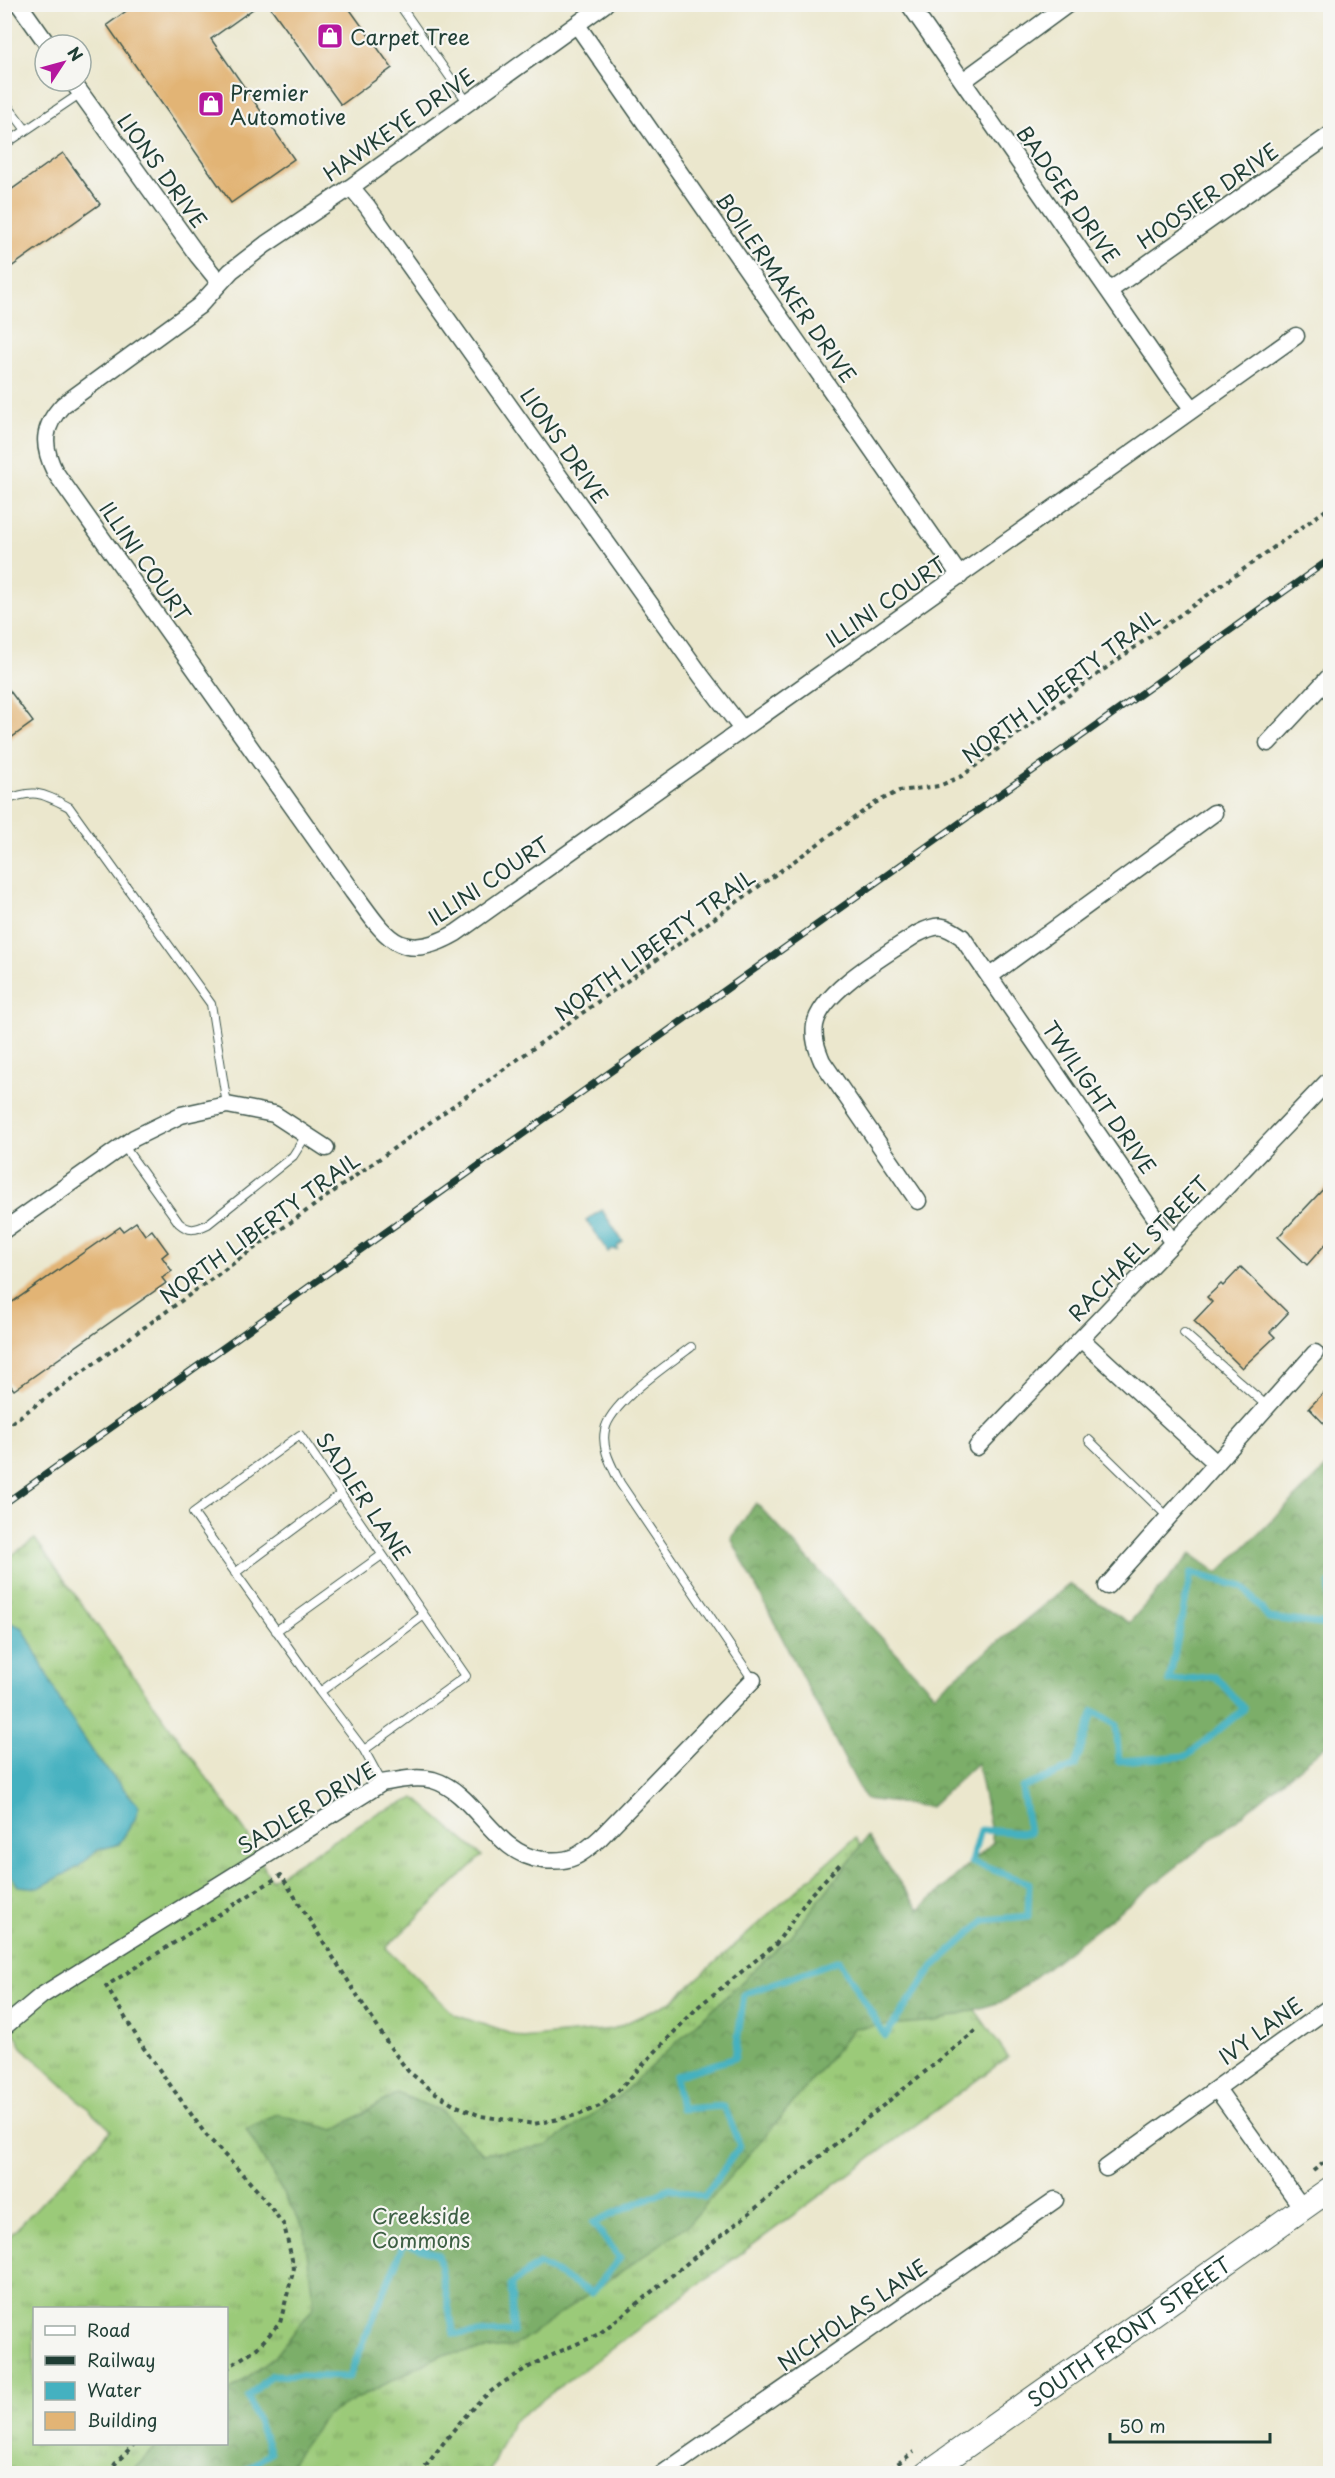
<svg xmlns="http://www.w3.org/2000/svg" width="1335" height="2478" font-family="'Playpen Sans',sans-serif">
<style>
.grass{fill:url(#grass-tufts);stroke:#5d8456;stroke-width:1.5;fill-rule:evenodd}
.forest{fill:url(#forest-crowns);stroke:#4e764e;stroke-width:1.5}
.water{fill:#44b1c0;stroke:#32777a;stroke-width:1.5}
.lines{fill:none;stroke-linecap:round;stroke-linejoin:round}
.stream{stroke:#44b1c0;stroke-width:7}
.building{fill:#e2b475}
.lane-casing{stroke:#3e564b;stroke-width:10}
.street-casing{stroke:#3e564b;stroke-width:19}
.secondary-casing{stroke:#3e564b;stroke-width:26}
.path{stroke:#3e564b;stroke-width:4;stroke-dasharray:4.5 4.5;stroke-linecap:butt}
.lane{stroke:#fff;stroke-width:8}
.street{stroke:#fff;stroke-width:16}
.secondary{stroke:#fff;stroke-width:24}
.rail-casing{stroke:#1f3d34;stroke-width:7}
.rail{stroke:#f6f6f2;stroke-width:4.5;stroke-dasharray:14;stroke-linecap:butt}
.labels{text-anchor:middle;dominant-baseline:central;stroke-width:4.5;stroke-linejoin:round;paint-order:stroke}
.poi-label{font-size:21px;fill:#1f3d34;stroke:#f6f6f2;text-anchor:start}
.street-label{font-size:21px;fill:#1f3d34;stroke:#f6f6f2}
.park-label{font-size:21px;fill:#3e6045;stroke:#f6f6f2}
</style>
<defs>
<pattern id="grass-tufts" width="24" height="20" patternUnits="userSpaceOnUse" patternTransform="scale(1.5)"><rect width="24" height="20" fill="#9bca79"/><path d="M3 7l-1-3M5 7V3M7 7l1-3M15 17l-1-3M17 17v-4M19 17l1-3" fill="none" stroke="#7ea564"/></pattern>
<pattern id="forest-crowns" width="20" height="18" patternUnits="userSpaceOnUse" patternTransform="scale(1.5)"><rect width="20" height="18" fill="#7cae69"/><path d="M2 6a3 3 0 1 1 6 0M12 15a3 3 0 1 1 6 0" fill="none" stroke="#658f57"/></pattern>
</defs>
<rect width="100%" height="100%" fill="#f6f6f2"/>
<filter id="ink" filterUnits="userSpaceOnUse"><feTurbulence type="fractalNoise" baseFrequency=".0167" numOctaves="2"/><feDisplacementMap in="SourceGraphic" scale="12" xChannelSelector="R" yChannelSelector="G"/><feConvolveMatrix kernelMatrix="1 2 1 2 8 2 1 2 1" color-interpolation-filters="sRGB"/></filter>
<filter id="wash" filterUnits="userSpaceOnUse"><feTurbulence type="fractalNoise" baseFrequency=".008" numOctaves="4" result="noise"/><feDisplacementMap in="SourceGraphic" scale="24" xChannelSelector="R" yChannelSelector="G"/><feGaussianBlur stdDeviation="1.35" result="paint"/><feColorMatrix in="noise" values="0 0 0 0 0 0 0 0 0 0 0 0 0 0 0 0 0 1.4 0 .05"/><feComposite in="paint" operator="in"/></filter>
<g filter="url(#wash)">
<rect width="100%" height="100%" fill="#ebe7cd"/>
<path class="grass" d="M35,1539L245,1831L271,1880L374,1815L415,1798L482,1856L386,1948L455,2015L523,2038L613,2029L671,2002L855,1838L1008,2057L512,2422L489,2473H5L4,2242L111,2130L22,2047L5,2016V1560ZM34,2308H226V2444H34Z"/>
<path class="forest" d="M1330,1464V1742L1230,1825L1004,2001L936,2021L854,2028L784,2114L688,2225L514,2346L441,2355L326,2415L290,2465L297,2473H130L159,2444H226L227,2392L275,2357L314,2306L304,2229L246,2129L277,2114L335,2130L397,2093L441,2111L483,2154L546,2146L617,2098L791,1936L853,1857L867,1836L919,1910L993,1842L977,1763L930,1807L865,1799L731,1538L756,1503L934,1694L1070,1584L1129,1623L1191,1554L1218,1573Z"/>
<path class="water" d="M602,1210L623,1242L618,1245L617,1250L612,1249L608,1252L586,1220Z
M7,1621L23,1628L64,1708L99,1761L139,1806L135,1819L119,1844L98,1850L78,1867L39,1888L18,1886L5,1867L4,1622Z"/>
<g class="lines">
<path class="stream" d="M242,2474L270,2452L248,2397L271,2375L349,2377L404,2243L438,2254L454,2334L513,2332L511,2284L539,2264L592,2293L620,2258L593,2223L670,2188L704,2197L740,2146L724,2106L681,2109L675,2076L735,2058L744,1994L839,1960L885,2036L934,1966L985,1920L1028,1916L1029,1883L971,1862L980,1830L1029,1833L1022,1788L1075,1766L1094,1711L1116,1725L1119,1761L1187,1756L1244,1709L1215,1676L1169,1681L1191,1573L1243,1587L1269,1618L1328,1625L1330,1584"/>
</g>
<g id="blocks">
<path class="building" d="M136,4H260L211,39L294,159L231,203L107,25Z
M268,4H346L392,68L341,105Z
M63,153L100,204L4,272V195Z
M4,683L33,722L4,743Z
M1330,1182V1239L1307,1265L1278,1237Z
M136,1222L145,1235L152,1230L168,1252L162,1257L172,1271L162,1278L166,1283L14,1390L4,1377V1308L120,1227L123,1231Z
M1241,1267L1288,1313L1270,1332L1275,1337L1242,1368L1194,1321L1212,1302L1207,1297L1221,1284L1223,1286Z
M1330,1386V1430L1309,1408Z"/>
</g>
</g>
<g filter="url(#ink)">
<use href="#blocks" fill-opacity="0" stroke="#3e564b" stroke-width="1.5"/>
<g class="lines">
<defs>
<path id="lane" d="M399,4L468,103
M4,101L26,130
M4,145L81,93
M4,801C34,788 42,793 69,807L211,1004L227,1105
M123,1145L179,1223C189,1232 196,1230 208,1224L293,1156L307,1134
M1184,1333L1267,1406
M691,1347C669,1364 610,1403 605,1430C601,1449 612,1466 620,1483L753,1680
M1089,1440L1168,1517
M235,1573L341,1494
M276,1631L382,1555
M320,1692L424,1615
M364,1750L466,1676L300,1435L193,1513L320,1692L364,1750L382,1783"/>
<path id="street" d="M19,4L48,45
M605,4L351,187L266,244L231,271L199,306L63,405C42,427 42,446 55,472L353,892C385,935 399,966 456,933L1296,336
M909,4L1174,385L1193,409
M577,25L960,576
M72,81L198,256L220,283
M963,81L1068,4
M351,187L367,206L702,677L742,729
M1109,291L1330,135
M1268,743L1330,676
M990,976L1214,813
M918,1201L822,1061C817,1049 813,1038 815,1025C821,991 889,953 917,934C938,923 943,924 962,937L1173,1243
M4,1230L134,1138L181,1115L227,1105L274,1114L326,1148
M1081,1339L1216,1463
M977,1447L1330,1079
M1107,1586L1315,1353
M4,2027L41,1996L382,1783C399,1780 416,1776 433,1780C477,1793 494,1855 543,1860C571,1863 580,1856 600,1838L753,1680
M1217,2089L1303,2209
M1106,2168L1330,2007
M662,2474L1055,2200"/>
<g id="secondary">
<path id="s1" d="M926,2474L1330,2189"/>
</g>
</defs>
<use href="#lane" class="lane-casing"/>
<use href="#street" class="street-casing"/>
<use href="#secondary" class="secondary-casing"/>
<path class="path" d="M4,1428L875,803L899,791L939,786L962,776L1077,689L1330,507
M1313,2171L1330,2158
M226,2369L257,2348L280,2323L294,2268L284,2225L257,2190L206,2135L143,2047L106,1986L281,1875L390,2047L408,2071L434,2092L457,2106L481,2116L534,2124L578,2115L602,2105L617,2092L699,2006L776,1944L811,1894L840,1864
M110,2474L115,2464L134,2444
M420,2474C439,2449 465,2412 489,2393C522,2367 561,2351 599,2334L977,2030
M883,2474L914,2452"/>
<use href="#lane" class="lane"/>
<use href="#street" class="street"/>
<use href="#secondary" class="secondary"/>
<defs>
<path id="rail" d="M4,1504L1330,559"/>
</defs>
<use href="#rail" class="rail-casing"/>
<use href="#rail" class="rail"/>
</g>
</g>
<defs>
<symbol id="shop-square" viewBox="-11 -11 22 22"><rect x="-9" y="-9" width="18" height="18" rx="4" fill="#b5179e" stroke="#f6f6f2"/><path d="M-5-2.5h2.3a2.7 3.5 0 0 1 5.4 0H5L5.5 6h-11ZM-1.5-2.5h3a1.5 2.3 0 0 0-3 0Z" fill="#fff"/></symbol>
</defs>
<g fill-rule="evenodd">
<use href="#shop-square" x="315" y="21" width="30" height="30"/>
<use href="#shop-square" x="196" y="89" width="30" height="30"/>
</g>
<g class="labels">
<g class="poi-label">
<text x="350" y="36">Carpet Tree</text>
<text x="230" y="92">Premier<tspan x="230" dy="24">Automotive</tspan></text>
</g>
<g class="street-label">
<text transform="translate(398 124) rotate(-35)">HAWKEYE DRIVE</text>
<text transform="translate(163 170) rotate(54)">LIONS DRIVE</text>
<text transform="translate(1069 194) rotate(55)">BADGER DRIVE</text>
<text transform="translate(1207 195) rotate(-35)">HOOSIER DRIVE</text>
<text transform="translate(787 287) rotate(55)">BOILERMAKER DRIVE</text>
<text transform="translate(565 445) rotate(55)">LIONS DRIVE</text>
<text transform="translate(146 561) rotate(55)">ILLINI COURT</text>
<text transform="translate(885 601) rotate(-35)">ILLINI COURT</text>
<text transform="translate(1060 685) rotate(-37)">NORTH LIBERTY TRAIL</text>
<text transform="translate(488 880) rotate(-34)">ILLINI COURT</text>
<text transform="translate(654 944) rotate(-36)">NORTH LIBERTY TRAIL</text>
<text transform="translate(1100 1097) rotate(55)">TWILIGHT DRIVE</text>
<text transform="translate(259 1227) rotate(-36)">NORTH LIBERTY TRAIL</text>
<text transform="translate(1138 1248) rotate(-46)">RACHAEL STREET</text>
<text transform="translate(364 1496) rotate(56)">SADLER LANE</text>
<text transform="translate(306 1807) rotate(-31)">SADLER DRIVE</text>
<text transform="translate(1260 2030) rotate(-36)">IVY LANE</text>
<text transform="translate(852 2314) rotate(-35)">NICHOLAS LANE</text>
<text stroke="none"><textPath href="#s1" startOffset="248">SOUTH FRONT STREET</textPath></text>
</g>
<g class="park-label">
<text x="421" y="2215">Creekside<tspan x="421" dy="24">Commons</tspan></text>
</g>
</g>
<rect width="1335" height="2478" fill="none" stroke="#f6f6f2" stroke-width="24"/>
<rect x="33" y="2307" width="195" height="138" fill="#f6f6f2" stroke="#a0aca6" stroke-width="1.5"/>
<rect x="45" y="2326" width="30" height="9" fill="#ffffff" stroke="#a0aca6" stroke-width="1.5"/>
<text x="87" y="2337" font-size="18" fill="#1f3d34">Road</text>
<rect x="45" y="2356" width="30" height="9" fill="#1f3d34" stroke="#a0aca6" stroke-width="1.5"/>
<text x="87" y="2367" font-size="18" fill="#1f3d34">Railway</text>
<rect x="45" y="2382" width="30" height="18" fill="#44b1c0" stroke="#a0aca6" stroke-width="1.5"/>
<text x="87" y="2397" font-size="18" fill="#1f3d34">Water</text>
<rect x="45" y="2412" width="30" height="18" fill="#e2b475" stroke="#a0aca6" stroke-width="1.5"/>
<text x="87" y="2427" font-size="18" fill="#1f3d34">Building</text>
<g transform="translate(63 63) rotate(54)"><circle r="28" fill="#f6f6f2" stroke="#a0aca6" stroke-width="1.5"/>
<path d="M0-4.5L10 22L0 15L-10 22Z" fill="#b5179e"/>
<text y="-9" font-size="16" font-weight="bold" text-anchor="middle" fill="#1f3d34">N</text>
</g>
<path d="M1110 2433v9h160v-9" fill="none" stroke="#1f3d34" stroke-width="3"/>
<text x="1119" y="2433" font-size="18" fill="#1f3d34" stroke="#f6f6f2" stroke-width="4.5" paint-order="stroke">50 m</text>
</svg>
